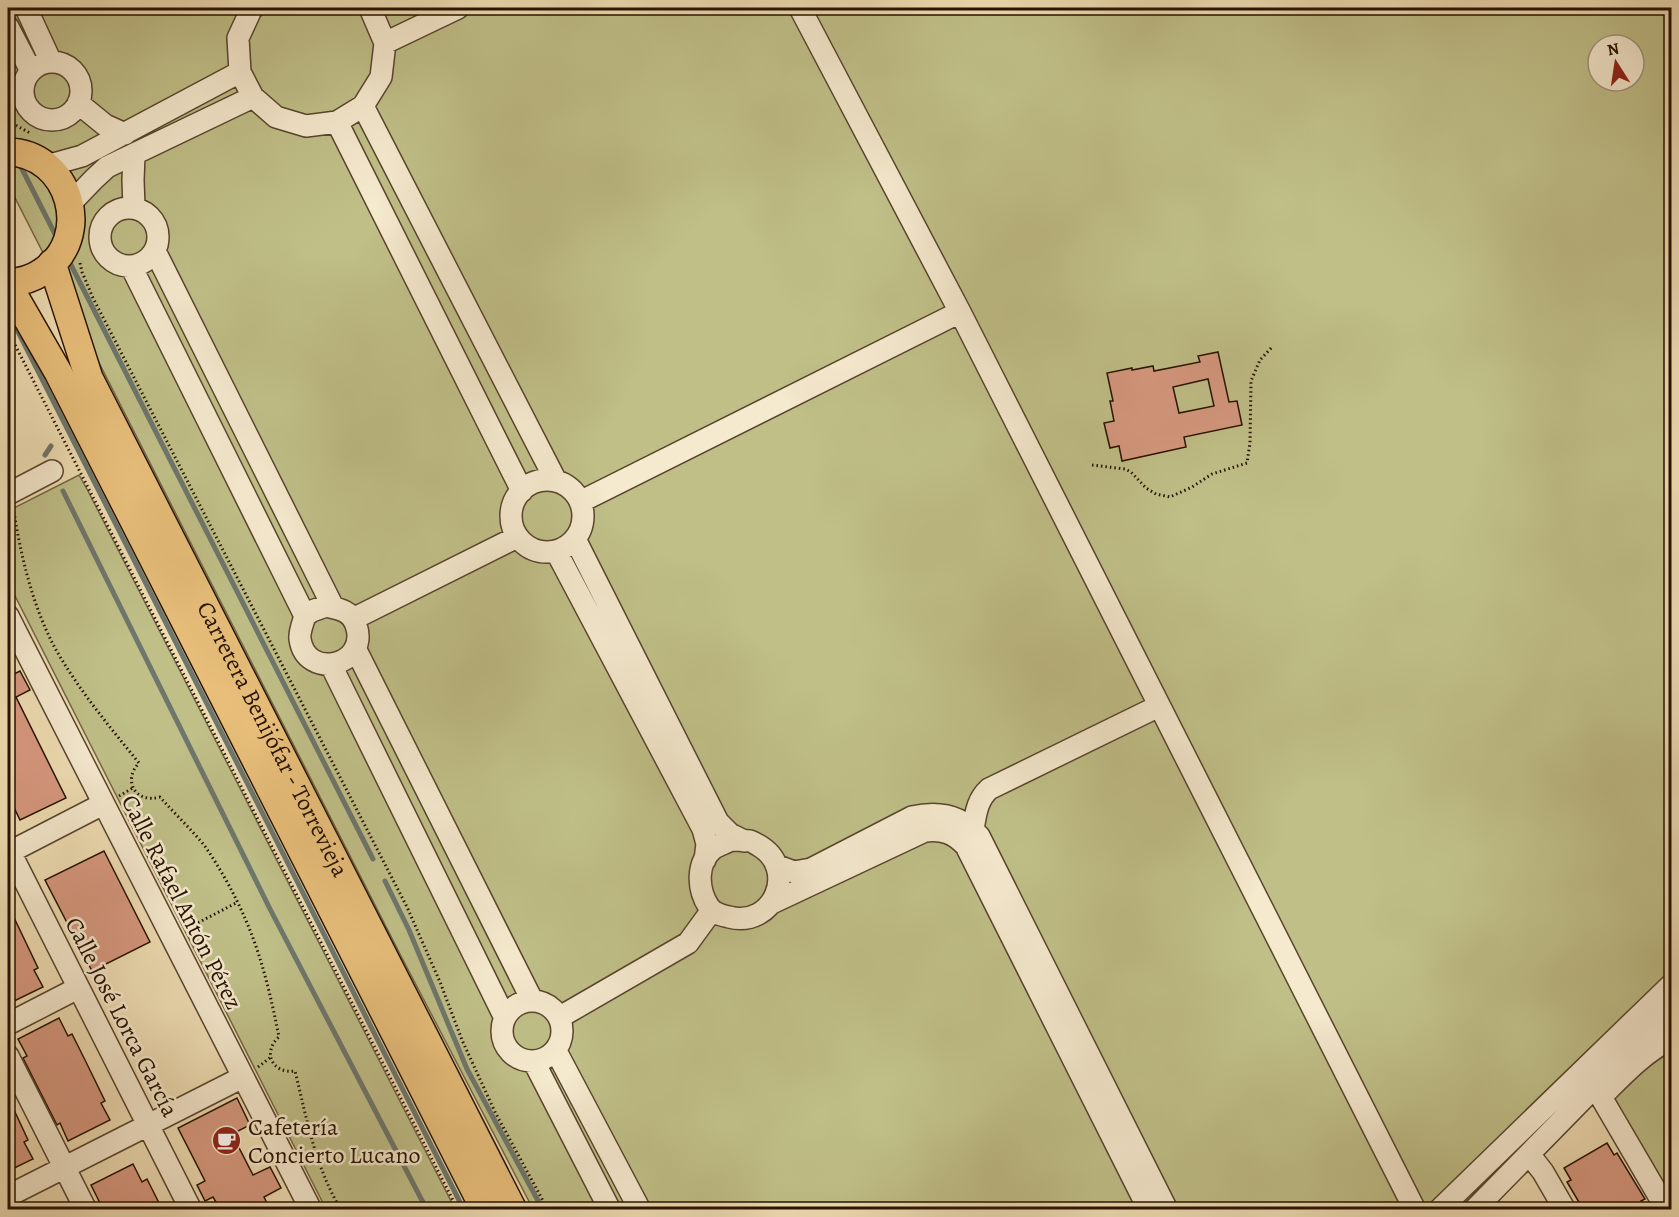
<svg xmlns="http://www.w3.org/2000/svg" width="1679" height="1217" font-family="Alegreya,serif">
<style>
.green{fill:#c0bf88;stroke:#736844;stroke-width:1.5;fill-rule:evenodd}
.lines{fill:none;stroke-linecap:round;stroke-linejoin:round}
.stream{stroke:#6d776c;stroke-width:5}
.building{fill:#d79980;stroke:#261200;stroke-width:1.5;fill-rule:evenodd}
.minor-casing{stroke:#58452d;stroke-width:24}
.major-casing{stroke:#261200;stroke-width:30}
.path{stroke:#261200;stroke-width:3;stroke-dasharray:1.5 3;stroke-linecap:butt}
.minor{stroke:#f5e9ce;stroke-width:21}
.major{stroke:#e8be7a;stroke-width:27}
.labels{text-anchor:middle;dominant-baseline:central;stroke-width:5;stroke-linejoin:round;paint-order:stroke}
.street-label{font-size:24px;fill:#261200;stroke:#f5e9ce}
.poi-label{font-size:24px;fill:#261200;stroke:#f5e9ce;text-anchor:start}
</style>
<rect width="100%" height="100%" fill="#efddb3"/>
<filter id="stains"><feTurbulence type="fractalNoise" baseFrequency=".00333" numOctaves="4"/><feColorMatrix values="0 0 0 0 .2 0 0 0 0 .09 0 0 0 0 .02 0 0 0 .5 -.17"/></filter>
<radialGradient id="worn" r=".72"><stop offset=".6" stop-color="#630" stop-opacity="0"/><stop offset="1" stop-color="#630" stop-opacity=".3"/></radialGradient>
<path class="green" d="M8,8H1671V1026L1661,1031L1473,1209H533L401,956L8,184ZM1598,45H1634V81H1598Z
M79,475L88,491L455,1209H326L8,582V511Z
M1671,1051V1204L1611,1101L1641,1072Z"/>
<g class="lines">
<path class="stream" d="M19,163L58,240
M68,259L373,859
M8,312L464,1210
M45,455L51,446
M63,491L270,909L427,1210
M385,881L409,930L467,1069L543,1210"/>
</g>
<path class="building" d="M1218,352L1229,402L1237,401L1242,425L1184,437L1186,447L1122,461L1119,446L1110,448L1104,423L1114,421L1110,401H1113L1107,373L1132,368V370L1153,366L1154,371L1200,362L1198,356ZM1208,379L1214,406L1179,413L1173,387Z
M20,671L30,690L16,697L66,798L20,820L8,795V677Z
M104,851L150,942L92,971L45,880Z
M8,905L38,968L34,970L43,987L8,1004Z
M59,1018L68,1036L72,1034L85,1060L105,1101L101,1103L110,1120L68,1141L60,1123L57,1125L23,1058L27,1056L18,1039Z
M8,1097L28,1140L24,1142L33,1159L8,1171Z
M237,1098L250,1125L232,1134L253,1175L270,1167L281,1188L264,1197L270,1209H220L213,1197L205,1201L197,1185L205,1181L178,1128Z
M1607,1143L1614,1155L1617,1153L1645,1199L1641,1201L1646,1209H1583L1567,1182L1571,1180L1564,1168Z
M133,1164L142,1182L147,1179L162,1209H103L91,1185Z"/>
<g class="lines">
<defs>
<path id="minor" d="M26,8L51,62
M253,8L251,10L238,38L240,72L253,97L276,117L306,126L337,122L363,106L381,77L385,43L370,8
M800,8L960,312L1415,1210
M8,27L31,71
M385,43L458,8
M23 91a29 29 0 1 1 58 0a29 29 0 1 1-58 0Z
M78,103L105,125L125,134
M363,106L556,481
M337,122L522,491
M134,155L133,180L134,208
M46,166L82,156L240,72
M69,205L94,179L107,167L253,97
M100 237a29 29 0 1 1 58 0a29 29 0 1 1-58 0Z
M155,251L333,607
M131,266L305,616
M511 516a36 36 0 1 1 72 0a36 36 0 1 1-72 0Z
M8,494L52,471
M580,502L960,312
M575,539L718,822L730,834L744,841
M556,551L703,829L707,844L705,860
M326,606C340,609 351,611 356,625C370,666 306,681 300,639C299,632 303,623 305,616L312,611Z
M8,616L311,1210
M353,619L517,537
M355,648L532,1000
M331,665L504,1016
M973,829C976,813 977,800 989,789L1159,706
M731,840C737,840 744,840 750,841C751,841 756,844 758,845C799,868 774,929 729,917C721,915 714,914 709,907C697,889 696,862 714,848C719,845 726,843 731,840Z
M8,848L191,1210
M8,853L103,804
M778,866L794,872L811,869L912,817C938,811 961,815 979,836L1167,1210
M772,903L925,831C943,829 954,833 966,846L1149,1210
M502 1031a30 30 0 1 1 60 0a30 30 0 1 1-60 0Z
M560,1017L688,943L712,910
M8,1024L78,988
M556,1051L640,1210
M8,1056L86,1210
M534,1062L610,1210
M1529,1154L1543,1172L1565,1210
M8,1196L243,1077
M1439,1210L1672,984
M1474,1210L1672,1008
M1667,1210L1601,1097C1623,1075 1643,1053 1672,1038"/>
<g id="major">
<path d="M8,152C70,153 95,238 42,272C32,279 20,282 8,283"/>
<path id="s1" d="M52,263L89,378L513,1210"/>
<path d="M8,285L58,372L485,1210"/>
</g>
</defs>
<use href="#minor" class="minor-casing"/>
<use href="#major" class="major-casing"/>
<path class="path" d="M8,121L30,133
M80,263L82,272L93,298L407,907L440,982L462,1040L495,1112L548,1210
M13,341L458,1210
M1092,465L1125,469L1131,472L1146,488L1156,494L1170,497L1192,487L1212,474L1247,463L1250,443L1251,381L1260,360L1273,346
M14,512C21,557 33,607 55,648C78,689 109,726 139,763C122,781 136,804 160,797C174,813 190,828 204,845C212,856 219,868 226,880C256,934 267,977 279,1037C262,1052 272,1074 295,1071C307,1120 315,1166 341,1210
M119,796L133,788
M186,929L238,902
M258,1067L271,1057"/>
<use href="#minor" class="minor"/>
<use href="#major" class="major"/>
</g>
<defs>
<symbol id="cafe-disc" viewBox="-11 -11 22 22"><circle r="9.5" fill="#8f2418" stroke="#f5e9ce"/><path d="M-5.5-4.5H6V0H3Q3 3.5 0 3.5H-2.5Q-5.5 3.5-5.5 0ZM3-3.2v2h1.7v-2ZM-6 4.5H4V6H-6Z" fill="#fff"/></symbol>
</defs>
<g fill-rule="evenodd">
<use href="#cafe-disc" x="210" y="1124" width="33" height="33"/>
</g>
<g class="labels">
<g class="street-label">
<text stroke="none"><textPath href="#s1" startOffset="526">Carretera Benijófar - Torrevieja</textPath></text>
<text transform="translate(182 902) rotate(63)">Calle Rafael Antón Pérez</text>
<text transform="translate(122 1017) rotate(63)">Calle José Lorca García</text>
</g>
<g class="poi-label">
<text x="248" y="1127">Cafetería<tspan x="248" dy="28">Concierto Lucano</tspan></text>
</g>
</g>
<rect width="1679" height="1217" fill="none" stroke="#efddb3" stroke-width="30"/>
<rect x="9" y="9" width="1661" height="1199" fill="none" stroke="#261200" stroke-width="3"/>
<rect x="15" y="15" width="1649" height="1187" fill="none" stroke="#261200" stroke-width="1.5"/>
<g transform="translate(1616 63) rotate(348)"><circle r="28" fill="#f5e9ce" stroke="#a2937c" stroke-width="1.5"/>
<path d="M0-4.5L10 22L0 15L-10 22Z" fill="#8f2418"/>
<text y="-9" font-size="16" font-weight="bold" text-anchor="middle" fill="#261200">N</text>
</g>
<rect width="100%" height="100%" filter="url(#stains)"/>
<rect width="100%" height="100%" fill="url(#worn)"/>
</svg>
